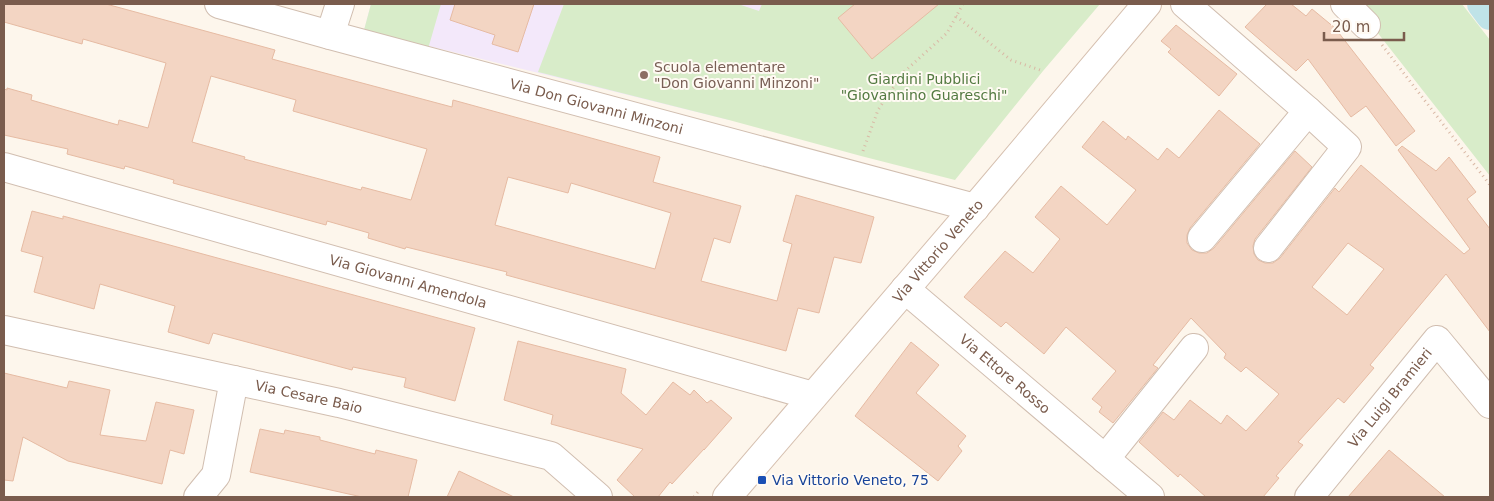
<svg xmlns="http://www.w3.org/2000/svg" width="1494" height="501" font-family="'DejaVu Sans',sans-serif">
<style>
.education{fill:#f3e8fa}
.green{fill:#d8ecc9}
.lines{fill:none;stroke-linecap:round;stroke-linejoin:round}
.canal{stroke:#bfe3e8;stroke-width:28}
.building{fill:#f3d5c3;stroke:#e6bba3;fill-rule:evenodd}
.minor-casing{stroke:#d1beb0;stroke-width:30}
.secondary-casing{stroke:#d6c0b0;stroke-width:30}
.path{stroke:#d9b8a5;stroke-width:3;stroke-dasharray:1 4;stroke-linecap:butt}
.minor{stroke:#fff;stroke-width:28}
.secondary{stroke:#fff;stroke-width:28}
.education-dot{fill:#8d6e63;stroke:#fffaf3;stroke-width:2}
.transit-dot{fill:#1a4fb4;stroke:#fffaf3;stroke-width:2}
.labels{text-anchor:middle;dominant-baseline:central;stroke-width:4;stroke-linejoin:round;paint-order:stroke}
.education-label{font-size:14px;fill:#785e54;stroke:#fffaf3;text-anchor:start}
.park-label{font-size:14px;fill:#537a41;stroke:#fffaf3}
.street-label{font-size:14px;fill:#7a5c4d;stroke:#fffaf3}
.transit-label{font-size:14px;fill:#164399;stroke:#fffaf3;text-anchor:start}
</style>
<rect width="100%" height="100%" fill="#fdf6ec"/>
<path class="education" d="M371,4H765L729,120L364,30Z"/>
<path class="green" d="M371,4H441L428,49L364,30Z
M564,4H738L759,11L762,4H1100L1043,71L955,180L861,156L729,120L538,72Z
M1355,4H1462L1490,40V176Z"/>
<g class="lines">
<path class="canal" d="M1481,4L1490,16"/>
</g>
<path class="building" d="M4,4H106L275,50L272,59L452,107L453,100L660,157L653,182L741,206L730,243L714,238L701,281L777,301L792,244L783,241L796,195L874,217L861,263L834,257L819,313L798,308L786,351L506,275L507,272L406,247L405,249L368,238L369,233L327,221L326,225L173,183L174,180L125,166L124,169L67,154L68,149L4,135V89L7,90V88L32,95L31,100L118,125L119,120L148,128L166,63L83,39L82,44L4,22ZM211,76L296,100L293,111L427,149L411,200L362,187L361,190L244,159L245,157L192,142ZM508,177L568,193L571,183L671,213L655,269L495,225Z
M455,4H534L518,52L492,44L495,35L450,20Z
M855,4H939L872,59L838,18Z
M1267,4H1291L1306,16L1312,9L1335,28L1415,131L1396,146L1366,106L1351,117L1308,59L1296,71L1245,27Z
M1176,25L1237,74L1219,96L1168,52L1171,49L1161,41Z
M1219,110L1260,144L1190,228L1187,235V243L1192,250L1199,253H1207L1214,248L1295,151L1312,167L1255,239L1253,246L1254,254L1258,260L1265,263H1273L1280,258L1335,188L1339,192L1361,165L1464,254L1470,249L1398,150L1402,146L1436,171L1449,157L1476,192L1467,199L1490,229V332L1446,274L1370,365L1374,368L1344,403L1338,398L1298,442L1303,445L1276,476L1279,478L1263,497H1206L1180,474L1178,477L1139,442L1163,412L1174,420L1190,400L1221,424L1227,415L1246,431L1279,394L1246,367L1241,372L1224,358L1226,354L1191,318L1153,365L1158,368L1113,423L1099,412L1102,407L1092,399L1116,371L1066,327L1044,354L1006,322L1001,327L964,297L1005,251L1033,273L1060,239L1035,217L1061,186L1107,225L1136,190L1082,147L1103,121L1126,140L1128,136L1158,160L1167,148L1179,158ZM1348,243L1384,269L1347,315L1312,287Z
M32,211L63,219V216L475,328L455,401L404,387L406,378L353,367L352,370L213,333L209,344L168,332L175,306L100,284L94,309L34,292L43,257L21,251Z
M518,341L626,369L621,393L646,415L673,382L690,395L694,390L707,403L711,400L732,418L704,450V449L672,484L670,482L658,497H635L617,480L643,449L551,424L553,415L504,400Z
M911,342L939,365L916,393L966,436L958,446L962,451L938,481L855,416Z
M4,373L67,388L69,381L110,390L100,435L146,441L156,402L194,410L184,454L170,450L162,484L68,461L23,437L13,481L4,480Z
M260,429L284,434L285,430L320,437V440L375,454L376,450L417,460L408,497H362L250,472Z
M1389,450L1445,497H1348Z
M459,471L514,497H447Z"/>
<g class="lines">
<defs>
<g id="minor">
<path id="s1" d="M219,4L330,35L975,208"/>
<path d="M1185,4L1308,111L1202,238"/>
<path d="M1345,4L1366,25"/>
<path d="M330,35L340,4"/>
<path id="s2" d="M4,167L813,396"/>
<path d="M1268,248L1347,147L1308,111"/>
<path id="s3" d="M905,289L1150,497"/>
<path id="s4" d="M4,330L339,403L551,456L598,497"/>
<path d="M1105,459L1194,348"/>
<path d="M198,497L216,475L234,380"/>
<path id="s5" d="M1309,497L1437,340L1490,404"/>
</g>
<g id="secondary">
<path id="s6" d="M727,497L985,196L1147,4"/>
</g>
</defs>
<use href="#minor" class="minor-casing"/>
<use href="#secondary" class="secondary-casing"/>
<path class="path" d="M956,16L1011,60L1043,71
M1382,45L1490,185
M863,151L878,110L904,72L947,33L963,4
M694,497L700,489"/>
<use href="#minor" class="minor"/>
<use href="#secondary" class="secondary"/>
</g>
<circle class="education-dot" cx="644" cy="75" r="5"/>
<rect class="transit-dot" x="757" y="475" width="10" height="10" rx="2.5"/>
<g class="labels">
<g class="education-label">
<text x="654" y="67">Scuola elementare<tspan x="654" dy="16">"Don Giovanni Minzoni"</tspan></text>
</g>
<g class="park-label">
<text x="924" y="79">Giardini Pubblici<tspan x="924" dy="16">"Giovannino Guareschi"</tspan></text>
</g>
<g class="street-label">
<text stroke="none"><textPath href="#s1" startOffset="391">Via Don Giovanni Minzoni</textPath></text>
<text stroke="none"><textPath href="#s6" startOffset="324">Via Vittorio Veneto</textPath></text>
<text stroke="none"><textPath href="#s2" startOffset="420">Via Giovanni Amendola</textPath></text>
<text stroke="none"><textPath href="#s3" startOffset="131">Via Ettore Rosso</textPath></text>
<text stroke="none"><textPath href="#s4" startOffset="312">Via Cesare Baio</textPath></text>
<text stroke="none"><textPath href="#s5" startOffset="128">Via Luigi Bramieri</textPath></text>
</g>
<g class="transit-label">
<text x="772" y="480">Via Vittorio Veneto, 75</text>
</g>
</g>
<rect width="1494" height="501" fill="none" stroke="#7a5c4d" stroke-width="10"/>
<path d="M1324 32v8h80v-8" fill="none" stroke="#7a5c4d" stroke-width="2.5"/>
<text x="1332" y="32" font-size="15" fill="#7a5c4d" stroke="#fffaf3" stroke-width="4" paint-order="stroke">20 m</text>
</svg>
